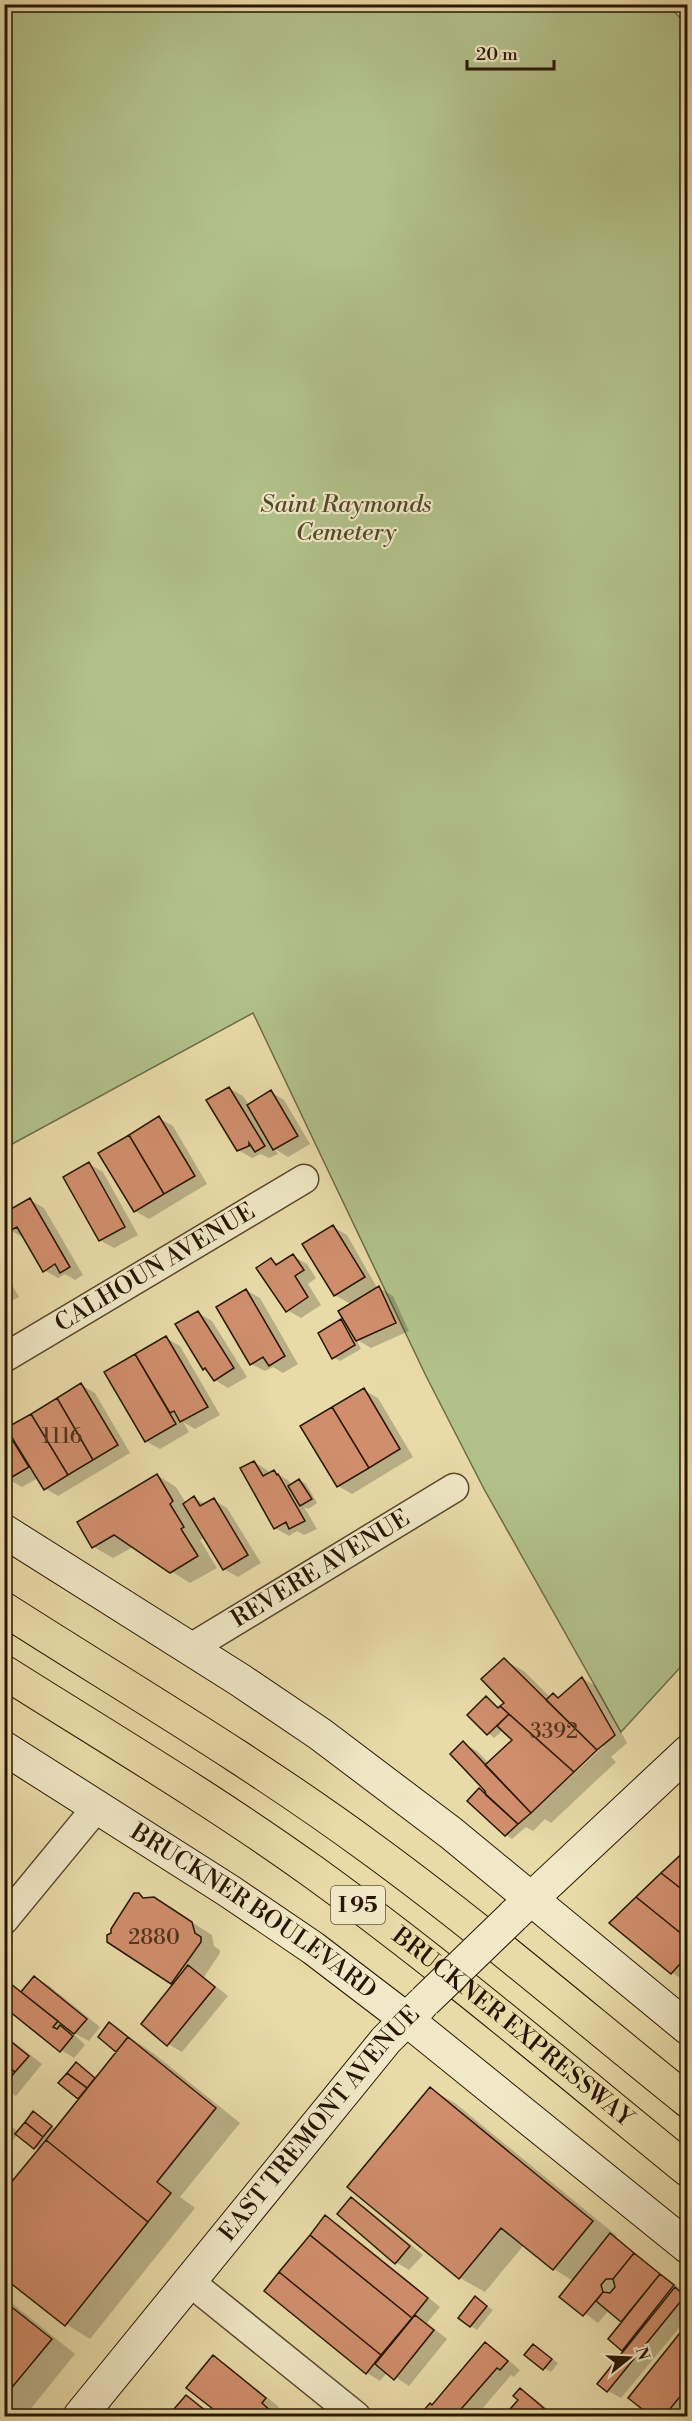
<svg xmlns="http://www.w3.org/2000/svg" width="692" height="2421" font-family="'Libre Bodoni',serif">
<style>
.green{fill:#b2c18a;stroke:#6d6c46;stroke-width:1.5}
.shadow{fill:#0003;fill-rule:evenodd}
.building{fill:#d08e6c;stroke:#281601;stroke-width:1.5}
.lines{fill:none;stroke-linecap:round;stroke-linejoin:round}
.minor-casing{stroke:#58472b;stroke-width:31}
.secondary-casing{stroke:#281601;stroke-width:35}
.motorway-casing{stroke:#281601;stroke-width:35}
.minor{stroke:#f0e8c6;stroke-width:28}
.secondary{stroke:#f0e8c6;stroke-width:33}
.motorway{stroke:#e8dba8;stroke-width:33}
.secondary-bridge-casing{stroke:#281601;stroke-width:35;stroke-linecap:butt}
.secondary-bridge{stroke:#f0e8c6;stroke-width:33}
.labels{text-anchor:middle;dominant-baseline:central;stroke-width:4.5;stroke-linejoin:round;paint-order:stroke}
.number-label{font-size:21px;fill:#52341c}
.shield{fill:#f0e8c6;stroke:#64553c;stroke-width:1.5}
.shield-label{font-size:22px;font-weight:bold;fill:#281601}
.park-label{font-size:24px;font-style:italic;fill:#51492a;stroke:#f0e8c6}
.street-label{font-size:24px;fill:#281601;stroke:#f0e8c6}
</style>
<rect width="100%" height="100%" fill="#e8dba8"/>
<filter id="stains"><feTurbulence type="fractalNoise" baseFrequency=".00333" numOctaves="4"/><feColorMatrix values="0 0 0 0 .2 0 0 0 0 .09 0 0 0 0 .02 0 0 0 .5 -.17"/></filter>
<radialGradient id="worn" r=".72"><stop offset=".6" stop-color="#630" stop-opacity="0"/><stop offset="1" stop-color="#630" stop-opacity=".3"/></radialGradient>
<path class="green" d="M5,4H667L687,25L688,1659L621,1732L484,1489L426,1376L253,1013L5,1148Z"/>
<path class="shadow" d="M229,1088L243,1096L249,1105L271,1092L284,1100L310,1144L288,1157L275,1149L278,1154L269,1158L261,1154L252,1158L238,1150Z
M159,1118L173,1126L207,1184L149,1219L135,1211Z
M89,1164L103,1172L138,1235L114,1248L100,1240Z
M30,1200L44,1208L83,1275L75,1280L65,1274L58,1278L44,1270L24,1238L10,1230Z
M333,1227L347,1235L376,1286L393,1296L409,1331L371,1348L356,1339L361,1349L340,1361L333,1357L341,1321L349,1325L352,1305L335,1295Z
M293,1256L307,1264L316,1278L308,1284L321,1305L301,1318L287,1310L272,1260L279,1264Z
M4,1271L19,1297L4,1305Z
M246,1290L260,1298L298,1364L283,1373L273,1367L265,1371L251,1364Z
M198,1313L212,1321L247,1377L228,1388L215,1380L204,1368Z
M166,1338L180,1346L220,1415L195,1429L183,1422L189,1432L160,1449L146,1441L106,1373Z
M81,1385L95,1393L130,1453L58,1496L45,1488L38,1478L22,1487L11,1481L8,1482L4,1480V1416L13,1426Z
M364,1390L378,1398L413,1457L352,1494L338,1486Z
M254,1462L267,1470L270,1474L274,1472L288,1480L291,1485L299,1480L306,1484L317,1503L308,1509L304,1507L317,1529L304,1535L297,1531L289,1536L275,1528Z
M157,1475L176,1487L186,1503L194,1498L205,1504L214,1500L227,1508L261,1563L238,1577L224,1569L205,1537L200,1540L217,1568L190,1583L133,1547L113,1558L94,1547Z
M504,1660L524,1671L551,1698L553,1695L560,1698L582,1678L596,1686L627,1743L611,1757L616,1762L551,1823L545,1819L533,1831L526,1827L512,1839L506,1835L479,1790L488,1795L463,1743L477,1751L489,1763L514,1740L503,1730L494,1738L469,1715L486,1698L500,1708L506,1703ZM602,1744L604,1746L534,1811V1807Z
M4,1839L12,1845L4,1854Z
M688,1850V1979L686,1981L672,1973L611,1923Z
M154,1898L212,1935L214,1946L220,1950V1953L204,1977L228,1996L182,2052L168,2044L143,2023L174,1984L110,1943L146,1900Z
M34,1977L48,1985L100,2027L89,2041L72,2032L85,2045L74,2058L61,2050L11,1986L22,1992Z
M116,2028L153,2053L240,2123L180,2197L195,2208L90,2339L66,2324L12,2202L6,2197L4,2199V2172L15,2180L39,2150L18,2134L8,2146L4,2144V2121L19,2132L40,2117L56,2129L80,2099L61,2083L82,2068L96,2079L118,2051L100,2036Z
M4,2034L42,2064L16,2096L4,2089Z
M430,2089L455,2103L617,2236L615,2238L687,2294L688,2317L621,2398L608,2391L626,2351L623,2349V2322L609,2310L598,2323L561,2296L573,2281L554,2269L524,2245L485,2292L460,2278Z
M352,2199L365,2207L423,2255L409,2270L396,2262Z
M326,2217L339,2225L440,2307L427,2323L447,2339L409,2386L388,2372L380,2381L367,2373L266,2291Z
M4,2297L75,2354L25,2416H4Z
M476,2298L493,2310L477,2330L471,2326Z
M688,2325V2416H653L630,2398Z
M486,2344L499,2352L520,2370L514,2377L511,2375L476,2416H421L431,2405L433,2407Z
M534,2346L558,2363L551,2372L544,2368Z
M213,2357L227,2365L279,2407L275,2412L280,2416H224L189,2388Z
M520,2390L534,2398L556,2416H506L520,2400Z
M187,2397L200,2405L214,2416H170Z"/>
<path class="building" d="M229,1087L265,1146L255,1152L249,1143V1146L237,1151L206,1100Z
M271,1090L298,1136L273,1150L247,1105Z
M159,1116L195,1176L164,1194L129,1135Z
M129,1135L164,1194L134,1212L98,1153Z
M89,1162L125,1227L99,1241L63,1177Z
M30,1198L70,1267L60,1273L55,1264L43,1272L17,1227L9,1231L4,1223V1213Z
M333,1225L365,1277L334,1296L302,1244Z
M293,1254L304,1270L295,1276L308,1297L286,1312L256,1268L271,1258L276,1265Z
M379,1286L396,1323L356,1341L338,1311Z
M246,1289L285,1356L269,1366L263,1357L250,1365L216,1307Z
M198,1311L234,1368L214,1381L205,1368L203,1370L175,1324Z
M341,1319L355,1345L332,1359L318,1333Z
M166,1336L208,1407L180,1422L174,1411L170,1413L135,1354Z
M135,1354L176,1424L145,1442L104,1372Z
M81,1383L118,1445L93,1460L57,1398Z
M364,1388L400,1449L369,1468L332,1407Z
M57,1398L93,1460L68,1475L31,1414Z
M332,1407L369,1468L337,1487L300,1426Z
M31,1414L68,1475L44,1490L6,1428Z
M4,1426L29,1467L7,1480L4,1476Z
M254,1461L263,1476L274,1470L277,1475L278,1474L305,1521L289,1529L286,1522L274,1529L240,1468Z
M157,1474L173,1501L170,1504L184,1527L181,1529L198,1556L170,1573L114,1535L92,1548L77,1522Z
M299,1479L312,1499L300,1506L288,1486Z
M194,1496L200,1506L214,1498L248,1555L223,1570L183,1504Z
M504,1658L597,1750L574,1772L500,1706L504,1703L481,1679Z
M582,1677L615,1735L597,1750L546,1700L553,1693L558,1698Z
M486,1696L498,1708L500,1706L509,1714L487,1735L467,1715Z
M509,1714L574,1772L531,1813L485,1765L512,1740L497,1726Z
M463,1741L531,1813L518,1824L486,1795L485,1791L450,1754Z
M479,1788L518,1824L505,1836L467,1801Z
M688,1848V1894L661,1873Z
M661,1873L688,1894V1939L636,1897Z
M134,1893H139L143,1898L154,1897L192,1922L195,1933L201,1937V1942L171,1984L107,1942V1935L111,1933V1929Z
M636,1897L688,1939V1955L671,1974L609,1923Z
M188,1965L215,1987L167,2046L141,2024Z
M34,1976L87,2019L74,2034L21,1992Z
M11,1984L58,2021L53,2027L57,2029L60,2025L73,2036L60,2052L4,2007V1992Z
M109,2022L128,2037L116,2052L98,2037Z
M4,2036L29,2056L15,2072L4,2064Z
M128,2037L216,2108L157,2182L171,2193L148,2222L46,2140Z
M76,2062L95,2078L87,2088L67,2073Z
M4,2064L15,2072L4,2086Z
M67,2073L87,2088L78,2099L58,2083Z
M430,2087L593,2221L553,2270L501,2228L459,2279L347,2187Z
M33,2111L52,2126L43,2137L25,2122Z
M25,2122L43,2137L34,2149L15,2134Z
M46,2140L148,2222L65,2326L4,2278V2210L10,2203L4,2198V2191Z
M351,2197L410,2246L395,2264L337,2214Z
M325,2215L428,2298L412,2318L310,2235Z
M610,2233L634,2253L613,2279H606L601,2285L603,2292L583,2316L559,2297Z
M310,2235L412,2318L381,2355L279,2272Z
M634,2253L660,2274L621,2322L596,2301L603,2292L610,2293L615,2287L613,2279Z
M279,2272L381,2355L366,2374L264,2291Z
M660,2274L674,2285L622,2351L608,2339Z
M675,2287L685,2296L607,2392L597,2384Z
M475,2296L487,2306L470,2327L458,2318Z
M4,2301L52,2339L4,2397Z
M415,2315L434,2330L394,2380L375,2364Z
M688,2323V2387L664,2416H651L628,2398Z
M485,2342L508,2361L500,2370L497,2368L455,2416H419L430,2403L432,2405Z
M533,2344L552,2359L543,2370L524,2355Z
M213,2355L266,2398L262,2403L276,2416H222L186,2388Z
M520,2388L546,2410L540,2416H504L518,2400L513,2396Z
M186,2395L212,2416H168Z"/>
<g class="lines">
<defs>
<g id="minor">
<path id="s1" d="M4,1358L304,1179"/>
<path id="s2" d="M189,1649L454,1488"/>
<path d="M4,1920L97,1807"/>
<path d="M190,2282L356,2416"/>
</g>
<g id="secondary">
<path d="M4,1531L240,1680L320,1734L451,1833L688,2028"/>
<path id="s3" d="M4,1748L229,1891L313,1948L406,2019L688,2247"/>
<path d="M514,1915L688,1752"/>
<path id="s4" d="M80,2416L386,2040L421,2005"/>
</g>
<g id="motorway">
<path d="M4,1609C126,1687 252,1761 369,1847C479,1927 582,2016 688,2101"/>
<path id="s5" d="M4,1672C107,1737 213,1800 312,1871C442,1965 564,2069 688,2170"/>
</g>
</defs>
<use href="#minor" class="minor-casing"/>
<use href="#secondary" class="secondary-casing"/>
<use href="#motorway" class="motorway-casing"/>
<use href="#minor" class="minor"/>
<use href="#secondary" class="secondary"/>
<use href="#motorway" class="motorway"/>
<defs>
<path id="secondary-bridge" d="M425,2001L513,1916"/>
</defs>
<use href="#secondary-bridge" class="secondary-bridge-casing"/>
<use href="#secondary-bridge" class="secondary-bridge"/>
</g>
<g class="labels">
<g class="number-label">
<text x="62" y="1437">1116</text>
<text x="554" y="1732">3392</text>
<text x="154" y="1938">2880</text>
</g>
<rect class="shield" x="331" y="1886" width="54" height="38" rx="4.5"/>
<g class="shield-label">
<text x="358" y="1905">I 95</text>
</g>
<g class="park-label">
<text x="346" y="505">Saint Raymonds<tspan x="346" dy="28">Cemetery</tspan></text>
</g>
<g class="street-label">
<text stroke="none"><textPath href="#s1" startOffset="176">CALHOUN AVENUE</textPath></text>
<text stroke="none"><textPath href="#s2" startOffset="154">REVERE AVENUE</textPath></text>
<text stroke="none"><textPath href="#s3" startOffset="298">BRUCKNER BOULEVARD</textPath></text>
<text stroke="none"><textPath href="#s5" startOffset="621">BRUCKNER EXPRESSWAY</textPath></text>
<text stroke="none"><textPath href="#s4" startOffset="378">EAST TREMONT AVENUE</textPath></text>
</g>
</g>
<rect width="692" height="2421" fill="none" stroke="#e8dba8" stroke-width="24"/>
<rect x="6" y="6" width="680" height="2409" fill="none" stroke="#281601" stroke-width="3"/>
<rect x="12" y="12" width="668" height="2397" fill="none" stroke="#281601" stroke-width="1.5"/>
<g transform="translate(629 2358) rotate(72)" stroke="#f0e8c6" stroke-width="4.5" paint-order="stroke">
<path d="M0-4.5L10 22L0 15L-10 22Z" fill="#281601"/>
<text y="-9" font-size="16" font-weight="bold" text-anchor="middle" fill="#281601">N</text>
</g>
<path d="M467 60v9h87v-9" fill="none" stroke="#281601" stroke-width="3"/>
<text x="476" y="60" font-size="18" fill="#281601" stroke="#f0e8c6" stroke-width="4.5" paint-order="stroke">20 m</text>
<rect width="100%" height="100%" filter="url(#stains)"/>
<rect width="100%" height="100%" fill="url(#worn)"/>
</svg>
